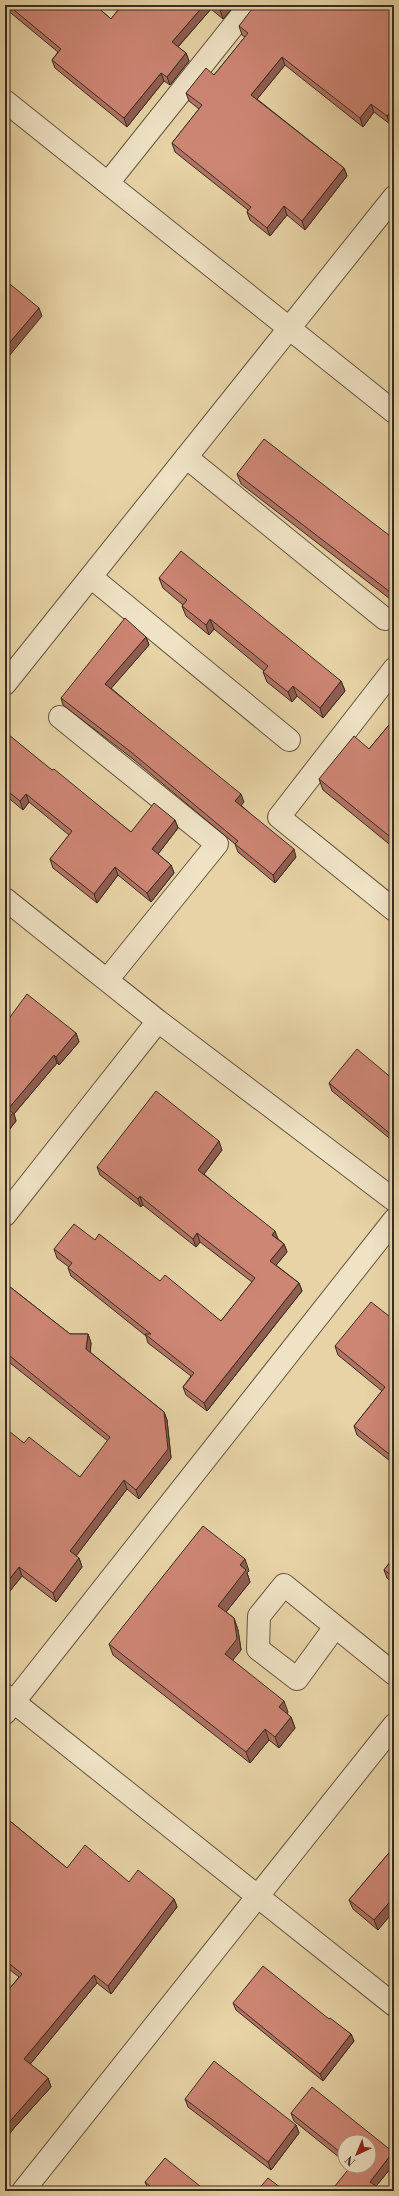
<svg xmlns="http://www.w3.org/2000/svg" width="399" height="2196" font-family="'Libre Bodoni',serif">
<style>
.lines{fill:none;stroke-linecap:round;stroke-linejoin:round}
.minor-casing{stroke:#645640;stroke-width:24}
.minor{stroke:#efe2c5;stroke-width:22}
.wall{fill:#b07264;stroke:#382d1e}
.shaded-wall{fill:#905d51;stroke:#382d1e}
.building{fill:#cd8574;stroke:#382d1e}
</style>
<rect width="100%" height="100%" fill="#e7d3a6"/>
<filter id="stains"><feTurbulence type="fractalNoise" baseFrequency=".005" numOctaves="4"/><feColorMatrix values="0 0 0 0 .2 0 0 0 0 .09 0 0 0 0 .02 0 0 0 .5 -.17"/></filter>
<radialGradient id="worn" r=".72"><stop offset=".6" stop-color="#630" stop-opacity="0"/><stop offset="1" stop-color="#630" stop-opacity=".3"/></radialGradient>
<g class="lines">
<defs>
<path id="minor" d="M5,101L394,412
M108,183L250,5
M186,457L385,619
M91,577L289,740
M394,669L279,817L394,910
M5,684L394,197
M60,717L217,844L107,980
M5,899L158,1021L394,1200
M5,1215L158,1021
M335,1627L297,1679L258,1649L259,1616L284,1585L394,1674
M5,1695L394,2005
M5,1713L394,1220
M23,2191L394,1725"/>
</defs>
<use href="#minor" class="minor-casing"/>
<use href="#minor" class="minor"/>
</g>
<path class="wall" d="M5,5H95L111,19L122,5H235L223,19L211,9L178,47L186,53L189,61L170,85L164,81L127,127L55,68L52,60L58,52L6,9Z
M394,5L390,124L374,112L363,127L285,65L257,99L344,168L347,176L305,230L287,215L270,236L250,220L247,212L248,210L175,152L172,143L199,109L189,101L186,93L214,75L245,37L242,35L239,26Z
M237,474L394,539V602L241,484Z
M159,578L341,681L345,691L323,718L297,696L292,702L267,682L263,672L264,671L214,629L209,635L186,616L182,606L183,605L163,588Z
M146,637L149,645L111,688L244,802L241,805L296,857L275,883L238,852L235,844L133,759L63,705L61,698Z
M394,719V848L323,790L319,779L369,749Z
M5,741L52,770L131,832L175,820L178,828L158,854L171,865L174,873L151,902L118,875L97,903L53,868L50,859L69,835L29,802L23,810L5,795Z
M5,1024L76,1033L79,1042L59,1065L57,1063L14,1114L16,1121L5,1135Z
M394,1080V1142L332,1091L329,1083Z
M222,1150L204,1174L284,1244L287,1252L276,1265L299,1283L302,1291L207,1411L186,1395L183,1387L191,1376L148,1343L146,1336L71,1276L68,1268L69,1267L57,1258L54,1249L95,1240L221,1321L252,1282L200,1242L196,1247L143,1205L141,1207L100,1175L97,1167Z
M5,1283L70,1334H88L91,1343L90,1352L164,1412L167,1420L171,1458L139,1499L127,1489L76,1556L79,1558L82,1567L56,1602L22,1576L5,1597L24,1443L80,1477L108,1441L5,1359Z
M394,1320V1464L357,1435L354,1426L382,1391L338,1355L335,1346Z
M394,1557V1584L387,1578L384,1570Z
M249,1571L247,1573L250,1582L226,1612L234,1618L238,1630L241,1650L232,1660L288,1712L287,1714L291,1717L295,1728L279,1748L269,1740L250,1763L113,1655L109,1644Z
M5,1817L67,1868L129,1882L174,1899L177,1907L111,1994L97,1983L30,2064L48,2078L51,2087L14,2128L5,2140V1994L19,1977L5,1966Z
M394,1847L378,1930L353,1909L349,1900Z
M233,2003L329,2019L351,2034L354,2041L323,2081L236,2010Z
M185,2099L296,2125L299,2133L271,2170L188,2107Z
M291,2113L394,2154V2164L376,2186L369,2166L345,2142V2162L294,2121Z
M145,2182L206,2191H149Z"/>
<path class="shaded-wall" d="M204,5H210L211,9L175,50L172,42Z
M225,5H235L223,19L220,10Z
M186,53L189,61L170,85L167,77Z
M282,57L285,65L254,103L251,95Z
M161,73L164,81L127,127L124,118Z
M371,104L374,112L363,127L360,118Z
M394,107V119L390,124L387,116Z
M344,168L347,176L305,230L302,221Z
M284,206L287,215L270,236L267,228Z
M39,308L42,316L5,361V348Z
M210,619L214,629L209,635L206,625Z
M146,637L149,645L108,692L105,684Z
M341,681L345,691L323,718L320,708Z
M293,686L297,696L292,702L288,692Z
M26,794L29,802L23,810L20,801Z
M241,794L244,802L238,809L235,801Z
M175,820L178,828L155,858L152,849Z
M294,849L296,857L275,883L273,875Z
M171,865L174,873L151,902L147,893Z
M115,867L118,875L97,903L94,894Z
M76,1033L79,1042L59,1065L56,1057Z
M54,1055L57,1063L14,1114L16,1121L5,1135V1123L8,1109Z
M219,1141L222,1150L201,1178L198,1170Z
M140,1196L143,1205L141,1207L138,1199Z
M275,1231L278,1239L272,1235Z
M197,1233L200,1242L196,1247L193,1239Z
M284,1244L287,1252L273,1269L270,1261Z
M299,1283L302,1291L207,1411L204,1403Z
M88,1334L91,1343L90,1358L86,1349Z
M164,1412L167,1420L171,1458L139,1499L136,1490Z
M124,1480L127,1489L73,1560L70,1551Z
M79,1558L82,1567L56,1602L53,1593Z
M245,1559L249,1571L247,1573L250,1582L222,1617L218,1606L240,1565Z
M19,1567L22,1576L5,1597V1585Z
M234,1618L238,1630L241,1650L229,1665L225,1654Z
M284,1701L288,1712L283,1718L279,1707Z
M291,1717L295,1728L279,1748L275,1737Z
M265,1729L269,1740L250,1763L246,1752Z
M394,1897V1911L378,1930L374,1920Z
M174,1899L177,1907L111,1994L108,1986Z
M94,1975L97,1983L27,2068L24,2059Z
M351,2034L354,2041L323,2081L320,2074Z
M48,2078L51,2087L14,2128L5,2140V2127L11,2120Z
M296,2125L299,2133L271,2170L268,2162Z
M393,2152L394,2154V2164L373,2190L370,2182Z
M376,2186L378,2191H373Z"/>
<path class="building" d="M8,5H95L111,19L122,5H204L172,42L186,53L167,77L161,73L124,118L52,60L61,49Z
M214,5H225L220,10Z
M255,5H394V107L387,116L371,104L360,118L282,57L251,95L344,168L302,221L284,206L267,228L247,212L251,207L172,143L202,105L186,93L206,68L214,75L248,33L239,26Z
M5,280L39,308L5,348Z
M264,439L394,539V595L237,474Z
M181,551L341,681L320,708L293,686L288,692L263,672L268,666L210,619L206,625L182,606L187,600L159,578Z
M125,618L146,637L105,684L241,794L235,801L294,849L273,875L235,844L238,841L131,752L61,698Z
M394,719V840L319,779L354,736L369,749Z
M9,735L52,770L54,769L131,832L154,803L175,820L152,849L171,865L147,893L115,867L94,894L50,859L72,831L26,794L20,801L5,789V741Z
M27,994L76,1033L56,1057L54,1055L8,1109L13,1113L5,1123V1024Z
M357,1049L394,1080V1137L329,1083Z
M156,1091L219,1141L198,1170L275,1231L272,1235L284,1244L270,1261L299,1283L204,1403L183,1387L194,1373L145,1334H151L68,1268L72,1263L54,1249L74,1224L95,1240L99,1234L160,1281L165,1275L221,1321L255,1278L197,1233L193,1239L140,1196L138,1199L97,1167Z
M5,1283L70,1334H88L86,1349L164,1412L168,1449L136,1490L124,1480L70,1551L79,1558L53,1593L19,1567L5,1585V1428L24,1443L29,1437L80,1477L110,1437L5,1352Z
M371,1302L394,1320V1458L354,1426L385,1387L335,1346Z
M203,1526L245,1559L240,1565L246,1570L218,1606L234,1618L237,1639L225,1654L284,1701L279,1707L291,1717L275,1737L265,1729L246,1752L109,1644Z
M394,1557V1577L384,1570Z
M5,1817L67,1868L85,1845L129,1882L138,1870L174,1899L108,1986L94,1975L24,2059L48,2078L11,2120L5,2127V1994L22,1974L5,1960Z
M394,1847V1897L374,1920L349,1900Z
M263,1966L329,2019L330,2018L351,2034L320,2074L233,2003Z
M214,2061L296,2125L268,2162L185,2099Z
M312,2087L393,2152L370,2182L376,2186L373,2191H331L351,2166H369V2142H345V2156L291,2113Z
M165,2158L206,2191H156L145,2182Z
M268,2178L285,2191H257Z"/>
<rect width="399" height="2196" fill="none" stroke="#e7d3a6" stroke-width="20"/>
<rect x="6" y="6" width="387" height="2184" fill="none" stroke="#382d1e" stroke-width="2"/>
<rect x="10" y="10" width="379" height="2176" fill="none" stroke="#382d1e"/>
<g transform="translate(357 2154) rotate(224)"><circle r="19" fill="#efe2c5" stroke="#a69a82"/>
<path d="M0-3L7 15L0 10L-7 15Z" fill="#8f2418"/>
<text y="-6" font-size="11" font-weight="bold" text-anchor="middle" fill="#382d1e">N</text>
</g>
<rect width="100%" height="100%" filter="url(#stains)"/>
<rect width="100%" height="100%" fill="url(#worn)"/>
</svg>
